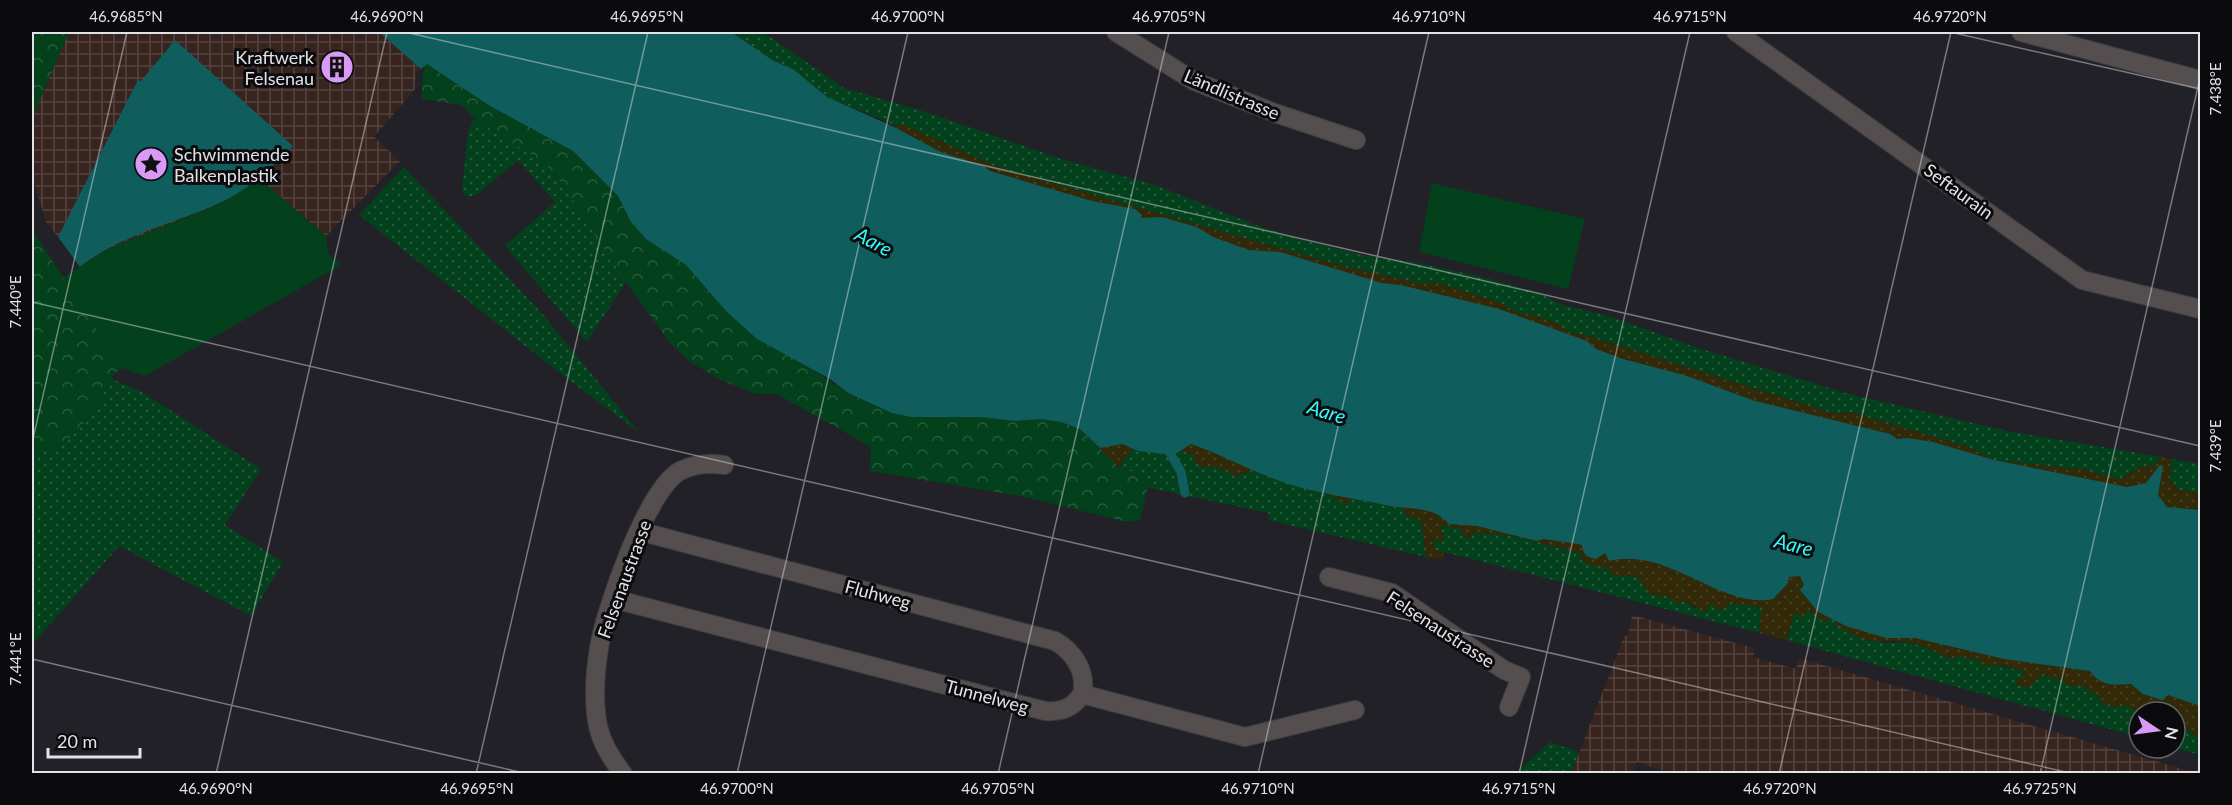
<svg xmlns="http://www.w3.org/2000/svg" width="2232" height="805" font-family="Lato,sans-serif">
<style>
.industrial{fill:url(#industrial-grid)}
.grass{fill:url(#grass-dots)}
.forest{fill:url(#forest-crowns)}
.sand{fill:url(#sand-dots)}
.park{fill:#03401c}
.water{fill:#105d5d}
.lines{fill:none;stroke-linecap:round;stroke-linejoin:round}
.stream{stroke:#105d5d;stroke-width:9}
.street-casing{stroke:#3d3c43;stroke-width:20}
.street{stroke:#544f4e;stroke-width:18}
.ticks{fill:none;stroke:#e3e2e7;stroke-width:1.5;stroke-opacity:0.45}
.labels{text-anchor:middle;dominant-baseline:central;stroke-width:6;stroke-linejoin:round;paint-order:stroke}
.poi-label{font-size:18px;fill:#e3e2e7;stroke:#0b0b0e;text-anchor:end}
.street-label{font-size:18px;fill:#e3e2e7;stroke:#0b0b0e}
.water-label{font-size:20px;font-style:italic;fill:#33fbfb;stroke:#0b0b0e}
.neatline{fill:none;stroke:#e3e2e7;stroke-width:2}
.ticks-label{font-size:15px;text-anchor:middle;fill:#e3e2e7}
</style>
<defs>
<pattern id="industrial-grid" width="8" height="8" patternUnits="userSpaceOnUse" patternTransform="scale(1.5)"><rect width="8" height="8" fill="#37241f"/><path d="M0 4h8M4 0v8" fill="none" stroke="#544440"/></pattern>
<pattern id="grass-dots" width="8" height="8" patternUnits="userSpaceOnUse" patternTransform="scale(1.5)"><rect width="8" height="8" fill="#03401c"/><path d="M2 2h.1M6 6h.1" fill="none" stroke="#285b3d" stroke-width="1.8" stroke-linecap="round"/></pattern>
<pattern id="forest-crowns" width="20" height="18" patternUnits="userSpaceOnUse" patternTransform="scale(1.5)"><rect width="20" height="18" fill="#03401c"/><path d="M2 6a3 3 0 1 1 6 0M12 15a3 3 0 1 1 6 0" fill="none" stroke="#285b3d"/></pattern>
<pattern id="sand-dots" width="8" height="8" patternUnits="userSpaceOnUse" patternTransform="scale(1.5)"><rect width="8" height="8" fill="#312907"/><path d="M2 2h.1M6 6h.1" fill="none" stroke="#453e1f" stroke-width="1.8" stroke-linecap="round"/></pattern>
</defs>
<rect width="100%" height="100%" fill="#222128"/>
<path class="industrial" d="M69,32H379L421,69L416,73L415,89L374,137L400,161L326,236L260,179L219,204L105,250L88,261L58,237L46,222L32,175V118Z
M1632,615L1754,648L1753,657L1796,669L1799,658L2200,774H1672L1637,762L1632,773L1571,774L1624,636L1628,635Z"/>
<path class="grass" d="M731,32H763L844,88L929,113L1061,159L1155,185L1256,225L1296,238L1362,255L1418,263L1474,275L1539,293L1563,305L1612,317L1695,347L1849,394L2007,431L2162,457L2152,466H2142L2119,480L2086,470L1994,460L1968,447L1850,412L1832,413L1585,335L1569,332L1558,324L1533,315L1520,314L1501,303L1435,282L1424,284L1342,266L997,167L827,97L793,69L774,61Z
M474,119L544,162L568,191L626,282L587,342L505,246L555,202L518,160L478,194L469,197L465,195L462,189L468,132Z
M404,167L539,310L639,432L565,377L359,215Z
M110,378L142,392L261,469L225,525L283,562L251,616L119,546L32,645V451L61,446L101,399Z
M1133,449L1165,454L1181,450L1194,456L1201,467H1219L1236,476L1255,470L1273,479L1323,491L1339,500L1355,498L1403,508L1422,523L1426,557L1268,520L1269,513L1150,488L1137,473L1120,468L1123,459Z
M2171,459L2200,464V493L2180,490L2170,480Z
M1443,525L1462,529L1464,537L1469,538L1474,532L1514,536L1580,553L1638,577L1649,594L1670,596L1680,605L1682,600L1695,608L1709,603H1730L1762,607L1759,633L1436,550L1433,545L1434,539L1443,534L1441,529Z
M1808,610L1826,622L1829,618L1835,621L1836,625L1885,643L1907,642L1928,648L1947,657L1960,656L2023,671L2025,678L2017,679L2016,685L2029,687L2040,674L2063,680L2069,686H2083L2101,698L2141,710L2139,737L1786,640L1794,614Z
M2175,715L2179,717L2185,728L2200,739V755L2175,748Z
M1550,742L1579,752L1571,773H1516Z"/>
<path class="forest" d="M32,32H69L32,118Z
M427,64L490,106L573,151L618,196L631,222L646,239L686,265L706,286L807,366L848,393L892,413L911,417H981L1014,421L1041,419L1061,422L1080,429L1120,468L1137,473L1148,486L1140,520L1127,522L1025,497L870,471L871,447L777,394H756L721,380L690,362L670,343L626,282L557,177L544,162L474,119L462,105L421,99L424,66Z
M32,229L122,368L110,378L101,399L80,428L61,446L32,451Z"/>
<path class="sand" d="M827,97L894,127L903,124L997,167L1342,266L1424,284L1435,282L1501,303L1520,314L1533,315L1558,324L1569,332L1585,335L1832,413L1850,412L1968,447L1994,460L2086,470L2119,480L2142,466H2153L2162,457L2171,459L2170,480L2180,490L2200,493V529L2129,505L1044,208Z
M1080,429L1191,433L1793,572L1947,646L1954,647L1962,640L2087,663L2105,680L2200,696V739L2185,728L2175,712H2141L2125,705L2115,707L2101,703V698L2083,686H2069L2063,680L2041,675L2029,687L2016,685L2017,679L2025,677L2023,670L1997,664L1983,666L1979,660L1960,656L1952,659C1937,653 1924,645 1907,642C1893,639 1878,643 1865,640C1853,637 1846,628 1835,625V621L1830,618L1826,622L1820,621V617L1808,610L1803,617L1794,614L1786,640L1759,633L1762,607L1730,603L1722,611L1709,603L1706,613L1685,601L1682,600L1680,605L1665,595L1662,599L1658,594H1649L1638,577L1613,575L1607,567H1598L1582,561L1580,553L1513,536L1474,532L1469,538L1464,537L1462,529L1443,525L1441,529L1444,539L1441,542L1434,539L1433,545L1436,550L1444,552L1442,560L1426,557L1422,523L1416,518L1406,517L1403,508L1355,498L1345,504L1323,491L1273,479L1255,470L1236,476L1218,467H1201L1193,459L1194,456L1181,450L1169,458L1165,454L1133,449L1123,459L1120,468Z"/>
<path class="park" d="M260,179L326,236L328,254L341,265L145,376L122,368L63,278L105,250L219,204Z
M1432,183L1585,219L1568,289L1419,252Z"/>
<path class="water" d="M379,32H731L774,61L793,69L827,97L894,127L941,152L984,166L990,171L1092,201L1135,209L1142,215L1141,218L1161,217L1197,227L1213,237L1249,250L1280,252L1382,283L1401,285L1499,309L1587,341L1596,349L1623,359L1684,375L1755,401L1890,434L1897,439L1908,438L1933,442L1994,460L2127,487L2146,483L2160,465L2163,466L2158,495L2167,507L2200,510V706L2168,695L2162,700L2143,694L2131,684C2113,685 2101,687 2090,671L2004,659L1915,638H1886L1846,626L1818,612L1800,590L1804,585L1800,576L1789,577L1788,583L1773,599C1722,610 1668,546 1609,561L1605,553L1596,559C1587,557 1583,555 1582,545L1578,544L1543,539L1537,541L1477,526L1449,524C1433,505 1408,510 1385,505C1349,497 1305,492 1272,478C1243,467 1220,454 1191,444L1169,458L1165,454L1138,451L1123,444L1100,448L1080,429L1061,422L1041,419L1014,421L981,417H911L892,413L848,393L830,379L757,339L726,311L686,265L646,239L631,222L618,196L573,151L490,106L427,64L421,69Z
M175,40L293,146C270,169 248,191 217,204C173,224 118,236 80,267L58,237L138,80L141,81Z"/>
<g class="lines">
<path class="stream" d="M1166,446L1181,472L1185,493"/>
<defs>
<path id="street" d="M1116,32L1194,81L1275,113L1356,140
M1736,32L2082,280L2200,309
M2021,32L2200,80
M639,531L1055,641C1074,652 1087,672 1082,694
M1329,577L1392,593L1504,670L1521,677L1509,707
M614,599L1045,711C1062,712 1073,708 1082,694L1245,737L1355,710
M623,774C612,759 602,744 598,726C593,701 595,673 599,648C605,610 647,489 680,471C694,464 709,463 724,465"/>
</defs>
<use href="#street" class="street-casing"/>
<use href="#street" class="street"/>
</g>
<path class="ticks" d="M405,32L2200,446M1950,32L2200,89M32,302L2074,774M32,443L127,32M32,659L528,774M216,774L387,32M476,774L648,32M737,774L908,32M998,774L1169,32M1258,774L1429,32M1519,774L1690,32M1779,774L1951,32M2040,774L2200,78"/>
<defs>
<symbol id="building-disc" viewBox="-11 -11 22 22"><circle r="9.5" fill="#d99af7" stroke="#0b0b0e"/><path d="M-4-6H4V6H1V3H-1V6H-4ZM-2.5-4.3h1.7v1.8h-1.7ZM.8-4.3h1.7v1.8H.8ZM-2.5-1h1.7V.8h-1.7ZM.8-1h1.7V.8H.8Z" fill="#111"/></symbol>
<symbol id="sight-disc" viewBox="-11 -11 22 22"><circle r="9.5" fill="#d99af7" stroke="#0b0b0e"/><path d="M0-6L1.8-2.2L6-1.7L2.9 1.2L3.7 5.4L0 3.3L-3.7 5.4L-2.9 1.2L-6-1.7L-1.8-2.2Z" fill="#111"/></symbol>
</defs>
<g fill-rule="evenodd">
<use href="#building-disc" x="318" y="48" width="38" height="38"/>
<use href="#sight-disc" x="132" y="145" width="38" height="38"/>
</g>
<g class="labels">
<g class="poi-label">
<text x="314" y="57">Kraftwerk<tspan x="314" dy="21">Felsenau</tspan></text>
<text x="174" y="154" text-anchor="start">Schwimmende<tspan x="174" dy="21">Balkenplastik</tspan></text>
</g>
<g class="street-label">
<text transform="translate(1232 94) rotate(23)">Ländlistrasse</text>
<text transform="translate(1959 191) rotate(36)">Seftaurain</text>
<text transform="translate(624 579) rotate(-70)">Felsenaustrasse</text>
<text transform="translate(878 594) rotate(15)">Fluhweg</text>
<text transform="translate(1441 629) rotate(33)">Felsenaustrasse</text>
<text transform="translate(987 696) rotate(15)">Tunnelweg</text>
</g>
<g class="water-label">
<text transform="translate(874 241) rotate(28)">Aare</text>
<text transform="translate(1327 411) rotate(17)">Aare</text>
<text transform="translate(1794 544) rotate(14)">Aare</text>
</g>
</g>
<rect width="2232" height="805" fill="none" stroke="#0b0b0e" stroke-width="66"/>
<g transform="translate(2157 730) rotate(103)"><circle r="28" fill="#0b0b0e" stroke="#616165" stroke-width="1.5"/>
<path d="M0-4.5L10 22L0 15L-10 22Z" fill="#d99af7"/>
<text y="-9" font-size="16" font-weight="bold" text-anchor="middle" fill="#e3e2e7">N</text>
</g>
<path d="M48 748v9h92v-9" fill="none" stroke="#e3e2e7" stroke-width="3"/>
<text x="57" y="748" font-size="18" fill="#e3e2e7" stroke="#0b0b0e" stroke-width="4.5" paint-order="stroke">20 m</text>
<rect x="33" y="33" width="2166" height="739" class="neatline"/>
<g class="ticks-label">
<text x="126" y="22">46.9685°N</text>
<text x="387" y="22">46.9690°N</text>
<text x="647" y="22">46.9695°N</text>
<text x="908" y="22">46.9700°N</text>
<text x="1169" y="22">46.9705°N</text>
<text x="1429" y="22">46.9710°N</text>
<text x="1690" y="22">46.9715°N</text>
<text x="1950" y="22">46.9720°N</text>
<text transform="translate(2216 89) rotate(-90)" y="5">7.438°E</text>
<text transform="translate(16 302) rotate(-90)" y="5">7.440°E</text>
<text transform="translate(2216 446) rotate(-90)" y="5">7.439°E</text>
<text transform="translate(16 659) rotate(-90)" y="5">7.441°E</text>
<text x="216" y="794">46.9690°N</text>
<text x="477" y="794">46.9695°N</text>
<text x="737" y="794">46.9700°N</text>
<text x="998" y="794">46.9705°N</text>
<text x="1258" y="794">46.9710°N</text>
<text x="1519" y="794">46.9715°N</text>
<text x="1780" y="794">46.9720°N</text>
<text x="2040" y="794">46.9725°N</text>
</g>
</svg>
